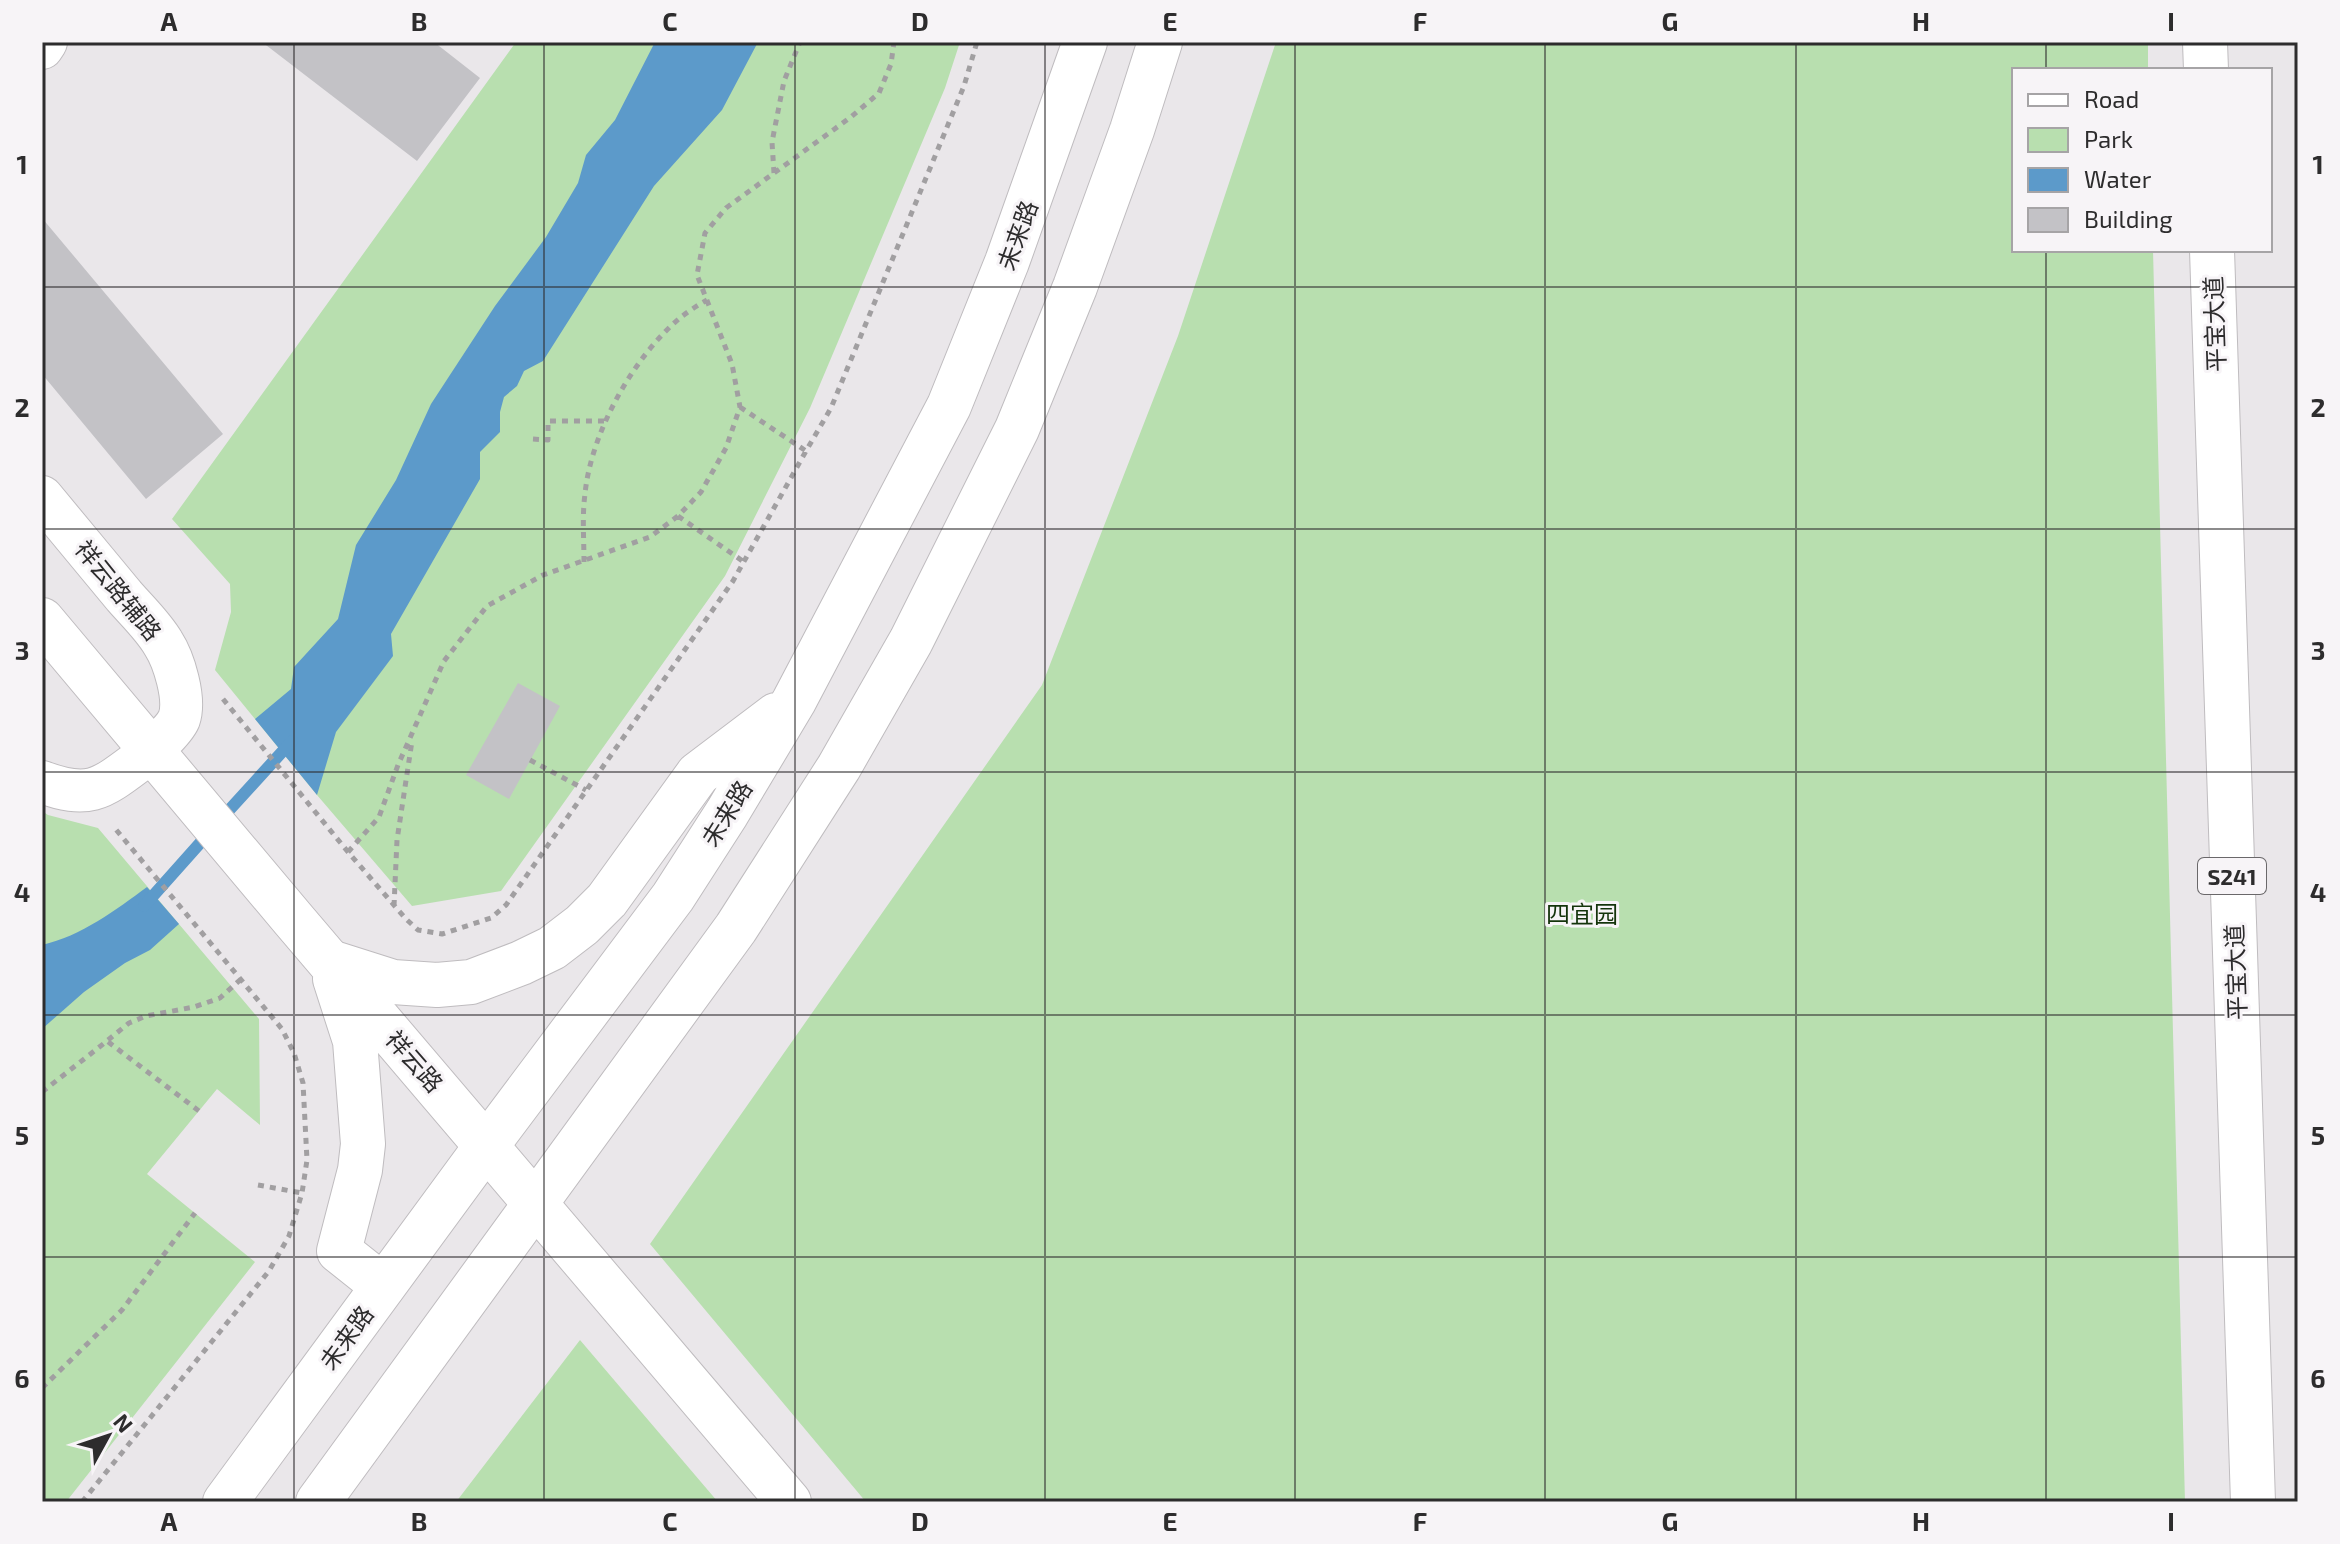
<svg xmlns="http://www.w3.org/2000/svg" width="2340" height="1544" font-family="'Exo 2','Noto Sans SC',sans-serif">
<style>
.green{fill:#b8dfaf}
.water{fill:#5c9aca}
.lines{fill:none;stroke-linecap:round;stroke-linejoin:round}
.stream{stroke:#5c9aca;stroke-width:12}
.building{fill:#c3c2c6}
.minor-casing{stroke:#bfbcbf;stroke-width:44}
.secondary-casing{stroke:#bfbcbf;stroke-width:46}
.primary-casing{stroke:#bfbcbf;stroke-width:46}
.path{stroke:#a19fa1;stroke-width:5;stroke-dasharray:6 6;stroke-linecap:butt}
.minor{stroke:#fff;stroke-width:42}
.secondary{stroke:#fff;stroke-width:44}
.primary{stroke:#fff;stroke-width:44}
.grid{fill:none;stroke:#2d2c2d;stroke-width:2;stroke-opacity:0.55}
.labels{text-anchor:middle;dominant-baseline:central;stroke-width:6;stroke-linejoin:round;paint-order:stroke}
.shield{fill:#f7f4f7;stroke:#6a686a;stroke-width:2}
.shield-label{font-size:22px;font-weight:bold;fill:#2d2c2d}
.street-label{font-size:24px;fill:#2d2c2d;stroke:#f7f4f7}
.park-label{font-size:24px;fill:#14340b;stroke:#f7f4f7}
.neatline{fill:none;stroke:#2d2c2d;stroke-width:3}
.grid-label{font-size:26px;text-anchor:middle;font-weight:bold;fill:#2d2c2d}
</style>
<rect width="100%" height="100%" fill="#eae7ea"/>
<path class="green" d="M516,42H960L945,88L810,408L725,576L501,891L412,906L317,795L215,670L231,612L230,584L172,519Z
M1276,42H2148V70H2014V250H2153L2185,1502H866L650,1244L1042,685L1178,336Z
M42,811L48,815L98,828L259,1019L260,1125L217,1089L147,1174L255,1262L66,1502H42Z
M580,1340L718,1502H456Z"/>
<path class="water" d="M655,42H758L722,110L654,186L543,361L524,371L517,386L504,397L500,412V432L480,452V479L391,634L393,656L336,732L317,795L255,719L291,689L294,667L338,619L356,545L396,480L431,404L495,306L546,237L578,183L586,155L615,120Z
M147,887L179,924L150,950L125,963L84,992L42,1029V945C81,936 116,910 147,887Z"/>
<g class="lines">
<path class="stream" d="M221,819L292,741
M144,906L209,833"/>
</g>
<path class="building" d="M262,42H434L480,78L417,161Z
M42,218L223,434L146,499L42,374Z
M518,683L560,706L509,799L466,775Z"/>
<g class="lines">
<defs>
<path id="minor" d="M42,48L46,42
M42,497C69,530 97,563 124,596C137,611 153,626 163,643C174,660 186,699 179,719C174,731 147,755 136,763C100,790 88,799 42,782"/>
<path id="secondary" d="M42,620L293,919L789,1502
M335,979L355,1041L363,1144L360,1170L339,1251L383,1286"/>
<path id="primary" d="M2205,42L2206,70
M2212,250L2253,1502
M330,962L393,982L437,985L471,982L521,963L552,948L582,925L607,900L698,774L776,715
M225,1502L487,1145L673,897L727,813L794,701L949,406L1007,262L1085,42
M318,1502L736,928L839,767L911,641L1017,429L1075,287L1132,130L1160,42"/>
</defs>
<use href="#minor" class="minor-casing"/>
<use href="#secondary" class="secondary-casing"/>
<use href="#primary" class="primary-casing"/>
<path class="path" d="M774,173L772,142L784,81L800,42
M740,407L806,451
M533,439L548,440V421H605
M678,516L744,562
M584,562C584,539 582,516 585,494C591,432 634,356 681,317C689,311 698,305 707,300
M223,699L348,852L406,919L418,930L442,934L491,918L506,905L733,581L806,451L831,408L964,86L977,42
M530,760L586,790
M348,852L379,817L398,765L444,661L487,606L543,575L650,537L678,516L701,492L726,448L740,407L732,364L697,275L705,233L726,208L851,117L879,93L891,64L894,42
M394,906L397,840L412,741
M108,1040L129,1023L146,1016L194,1007L220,998L241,979
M42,1092L107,1041L199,1111
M258,1185L302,1193
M42,1388L122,1310L195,1213
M82,1502L269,1271L289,1236L302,1193L307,1160L303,1083L294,1053L282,1029L113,826"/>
<use href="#minor" class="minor"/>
<use href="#secondary" class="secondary"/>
<use href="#primary" class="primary"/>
</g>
<path class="grid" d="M294,42V1502M544,42V1502M795,42V1502M1045,42V1502M1295,42V1502M1545,42V1502M1796,42V1502M2046,42V70M2046,250V1502M42,287H2298M42,529H2298M42,772H2298M42,1015H2298M42,1257H2298"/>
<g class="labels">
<rect class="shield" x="2198" y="858" width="68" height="36" rx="6"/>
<g class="shield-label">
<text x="2232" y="876">S241</text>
</g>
<g class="street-label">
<text transform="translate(1017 235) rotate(-70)">未来路</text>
<text transform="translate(2214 324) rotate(-92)">平宝大道</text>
<text transform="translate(119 590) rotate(51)">祥云路辅路</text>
<text transform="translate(726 813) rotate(-58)">未来路</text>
<text transform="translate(2235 972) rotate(-92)">平宝大道</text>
<text transform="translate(415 1061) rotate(49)">祥云路</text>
<text transform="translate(346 1337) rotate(-54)">未来路</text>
</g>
<g class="park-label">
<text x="1582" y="913">四宜园</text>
</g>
</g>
<rect width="2340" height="1544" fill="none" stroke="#f7f4f7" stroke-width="88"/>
<rect x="2012" y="68" width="260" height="184" fill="#f7f4f7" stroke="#a6a4a6" stroke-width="2"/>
<rect x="2028" y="94" width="40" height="12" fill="#ffffff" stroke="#a6a4a6" stroke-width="2"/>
<text x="2084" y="108" font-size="24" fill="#2d2c2d">Road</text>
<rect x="2028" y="128" width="40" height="24" fill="#b8dfaf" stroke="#a6a4a6" stroke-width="2"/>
<text x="2084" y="148" font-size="24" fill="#2d2c2d">Park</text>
<rect x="2028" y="168" width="40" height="24" fill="#5c9aca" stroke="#a6a4a6" stroke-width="2"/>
<text x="2084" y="188" font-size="24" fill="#2d2c2d">Water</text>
<rect x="2028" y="208" width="40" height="24" fill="#c3c2c6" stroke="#a6a4a6" stroke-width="2"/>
<text x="2084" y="228" font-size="24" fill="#2d2c2d">Building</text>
<g transform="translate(108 1436) rotate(50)" stroke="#f7f4f7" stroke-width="6" paint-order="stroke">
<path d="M0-6L14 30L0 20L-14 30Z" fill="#2d2c2d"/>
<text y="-12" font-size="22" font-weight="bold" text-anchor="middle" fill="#2d2c2d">N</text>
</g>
<rect x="44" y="44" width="2252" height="1456" class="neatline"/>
<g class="grid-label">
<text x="169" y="31">A</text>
<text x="419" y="31">B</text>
<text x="670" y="31">C</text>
<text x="920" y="31">D</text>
<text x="1170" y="31">E</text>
<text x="1420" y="31">F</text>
<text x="1670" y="31">G</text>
<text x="1921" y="31">H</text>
<text x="2171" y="31">I</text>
<text x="22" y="174">1</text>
<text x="2318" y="174">1</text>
<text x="22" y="417">2</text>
<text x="2318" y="417">2</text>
<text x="22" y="660">3</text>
<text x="2318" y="660">3</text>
<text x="22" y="902">4</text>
<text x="2318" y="902">4</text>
<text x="22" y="1145">5</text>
<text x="2318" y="1145">5</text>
<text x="22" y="1388">6</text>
<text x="2318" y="1388">6</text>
<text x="169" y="1531">A</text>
<text x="419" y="1531">B</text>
<text x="670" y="1531">C</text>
<text x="920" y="1531">D</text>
<text x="1170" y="1531">E</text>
<text x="1420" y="1531">F</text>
<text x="1670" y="1531">G</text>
<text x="1921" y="1531">H</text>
<text x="2171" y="1531">I</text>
</g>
</svg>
